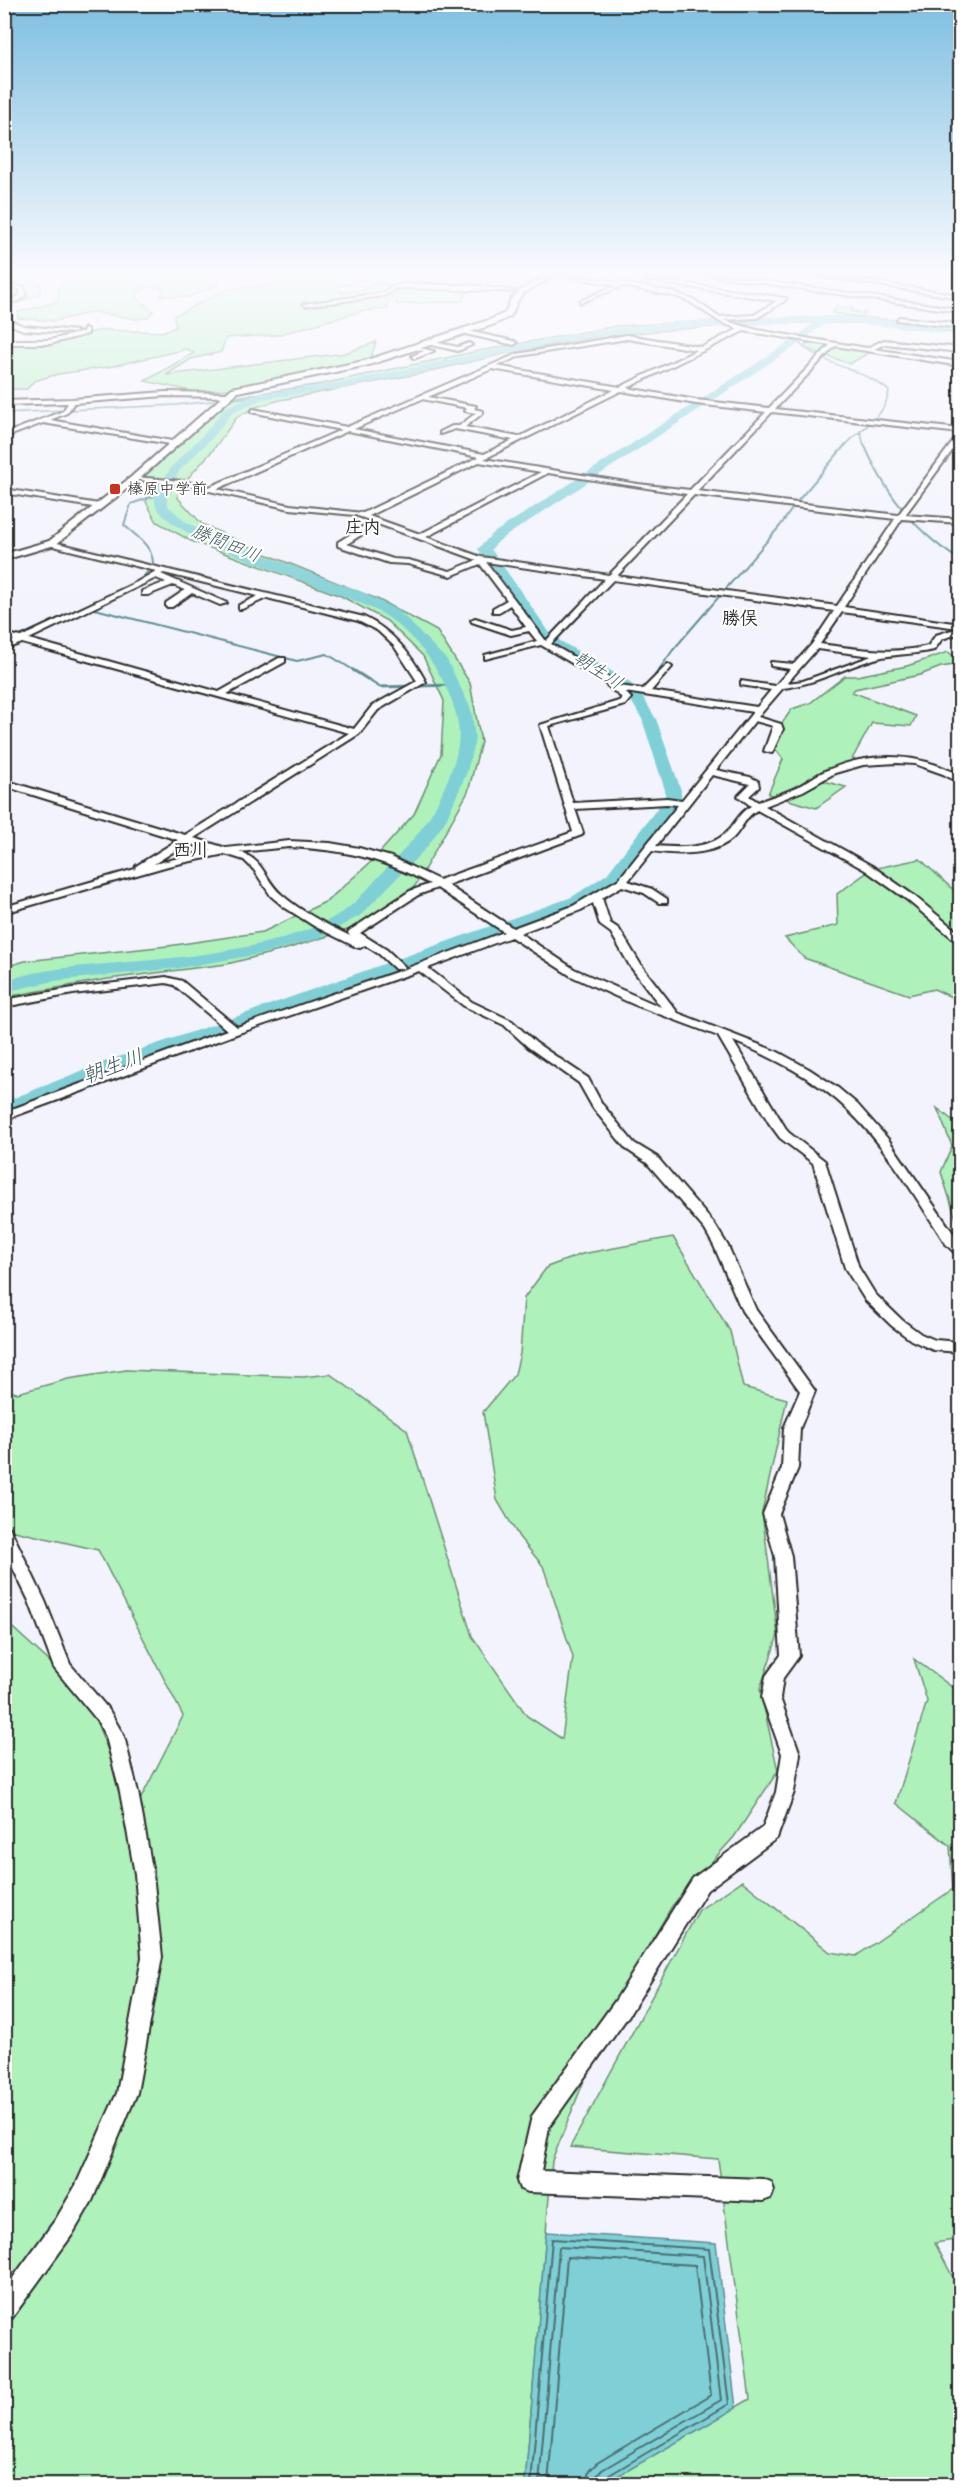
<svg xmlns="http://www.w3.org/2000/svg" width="965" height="2489" font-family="Mynerve,'Klee One',sans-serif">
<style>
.green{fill:#aef1bb;stroke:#6c8e73;stroke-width:1.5}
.water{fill:#7fd0d6;stroke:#5d8e92;stroke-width:1.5}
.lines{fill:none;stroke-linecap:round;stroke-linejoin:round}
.shore{stroke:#4d6d6f;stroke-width:2}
.stream-far2{stroke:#5d8e92;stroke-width:1.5}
.stream-far1{stroke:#5d8e92;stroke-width:2}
.stream{stroke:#5d8e92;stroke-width:3}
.river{fill:#7fd0d6;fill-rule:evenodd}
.minor-casing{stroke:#2b2b2b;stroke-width:4}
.major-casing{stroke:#2b2b2b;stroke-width:4}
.minor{fill:#fff;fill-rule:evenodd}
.major{fill:#fff;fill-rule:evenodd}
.poi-dot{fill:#c8321e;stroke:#fff;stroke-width:2}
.labels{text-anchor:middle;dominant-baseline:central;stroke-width:4.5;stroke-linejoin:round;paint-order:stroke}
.far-poi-label{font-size:16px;fill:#2b2b2b;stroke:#fff;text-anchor:start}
.far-neighbourhood-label{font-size:18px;font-weight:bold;fill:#2b2b2b;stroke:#fff}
.far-water-label{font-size:18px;font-style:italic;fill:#445d5e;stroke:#fff}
.far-quarter-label{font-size:18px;font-weight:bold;fill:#2b2b2b;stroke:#fff}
.water-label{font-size:21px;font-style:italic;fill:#445d5e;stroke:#fff}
</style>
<rect width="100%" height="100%" fill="#f3f3fd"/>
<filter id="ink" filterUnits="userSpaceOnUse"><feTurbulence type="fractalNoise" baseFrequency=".0167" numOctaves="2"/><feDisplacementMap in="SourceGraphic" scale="12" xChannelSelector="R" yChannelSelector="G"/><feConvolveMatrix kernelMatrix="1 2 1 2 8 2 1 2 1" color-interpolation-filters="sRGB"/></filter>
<g filter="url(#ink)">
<path class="green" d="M5,271H449L473,277L472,285H393L360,280L339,287L340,292L357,291L376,284L398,287L387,305L388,309L363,311L277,335L226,338L221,352L191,359L166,375L345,353L376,342L371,358L329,369L229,389L195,392L145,381L194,353L187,349L108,367L58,374L34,381L27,389H5L4,343L47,341L103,330L162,332L176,327L174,316L229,289L272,285L306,272L221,273L217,285L188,297L161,296L164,288L147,287L138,292L137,298L153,311L148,317L136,319L94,312L54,321L18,318V312L58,302L59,288L66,282L68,275L32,277L41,287L40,294L22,301L5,303Z
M423,288L469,289L462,301L396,304L397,292L404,289Z
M837,306L852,308L851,311L866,313L861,317L960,326V334L876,323H764L606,335L513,352L418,374L280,400L256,407L237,417L213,450L179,488L178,498L202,524L266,554L377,599L437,631L470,683L481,742L468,792L415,886L357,927L283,950L227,964L108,979L5,997V967L25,961L168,946L263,932L327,901L373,860L414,814L441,754L444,701L423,656L387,621L341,596L191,541L157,522L146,502L152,485L137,479L181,444L229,398L322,384L474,352L616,326L763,318L860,317L832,313Z
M807,343L870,352L850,364L804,348Z
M948,652L960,660V664L941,667L920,675L855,689L852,692L916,716L911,726L872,723L851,761L813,778L846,787L816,808L768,794L783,759L773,746L777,730L792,709L810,703L845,676H857L907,666Z
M920,859L960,896V1001L934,989L909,995L804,958L785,938L838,925L837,894L872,869Z
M937,1108L960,1126V1225L956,1219L941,1172L952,1146Z
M673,1237L730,1331L743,1387L787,1399L762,1512L778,1635L760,1689L778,1771L734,1837L672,1906L614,2005L552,2161L525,2484H5L4,1620L86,1695L133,1814L183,1716L98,1550L5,1529V1391L18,1393L68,1379L126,1370L303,1377L330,1374L407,1430L472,1636L527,1716L562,1739L573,1657L543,1566L519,1537L497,1500L483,1412L515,1374L520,1354L524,1298L547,1267L582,1254Z
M914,1659L960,1693V2239L935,2243L960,2291V2484H604L750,2399L718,2159L570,2147L699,1910L742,1881L830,1952L856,1956L953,1889L950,1846L896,1803L927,1701Z"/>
<path class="water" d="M546,2232L716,2243L736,2408L604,2484H525Z"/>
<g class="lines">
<path class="shore" d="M531,2484L552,2239L709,2249L729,2404L606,2477L602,2484
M539,2484L559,2247L703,2256L721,2400L602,2470L596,2477L595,2484
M548,2484L567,2257L695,2265L711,2395L597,2463L589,2471L586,2484"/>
<path class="stream-far2" d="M797,341C822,367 862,367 889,391C885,419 861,427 845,446
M4,413L176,405L260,396
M861,433L864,446"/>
<path class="stream-far1" d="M864,444C884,491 916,533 960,560
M796,503L846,444
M153,565C154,547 136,536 124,525L131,504L160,494
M95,609L297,661L327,654L355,671
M20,636L130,585L142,578L151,568
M4,643L13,640
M658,671L673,650L780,526L794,506"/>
<path class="stream" d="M353,670L380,687L454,685
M637,690L647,688L659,670"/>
<path class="river" d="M840,316L960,327V333L840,322L823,325L797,345L500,540L491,549L552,636L628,681L641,694L656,719L681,790V798L619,882L584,905L241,1028L231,1029L229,1032L115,1071L4,1115V1102L101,1063L215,1024L225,1023L227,1020L572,897L607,874L665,798V790L642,719L630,699L618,687L542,642L478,549L492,534L791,341L815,322L651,330L570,340L346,388L262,399L233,412L213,437L180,470L166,494L168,506L186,522L213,536L364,593L395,609L407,619L447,660L469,705L472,713L475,739L467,772L446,820L427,847L361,915L318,939L261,954L179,968L54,981L4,992V980C22,976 40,971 57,969C141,959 280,958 348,908C362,897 374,881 386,869C410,844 427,826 441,795C462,748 466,729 444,683C433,659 405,627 383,614C336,587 179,545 157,508C155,505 155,498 154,494L172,466L205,433L225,408L256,394L346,382L570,334L651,324L773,317Z"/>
<defs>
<path id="minor" d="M539,271H552L674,292L694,300L719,317L754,315L777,301L645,280L648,278L786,298V300L757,318L723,320L757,330L867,348L884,340L960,348V352L885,344L874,349L960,362V366L835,346L775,409L960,429V433L772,412L697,491L898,515L958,435L960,434V440L905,515L960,519V523L902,519L844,607L960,624V633L942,639L934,650C917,654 899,654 882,657C848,665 821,683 783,688L758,717L781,724L783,729L772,753L764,751L773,726L755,721L716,770L750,777L758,781L759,787L749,796L758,802C771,797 785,793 797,787C809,781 818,773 830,769C872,751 922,753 960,776V783L943,774L915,764L897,763L863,765L835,773L803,791L765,806L872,866L913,895L960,934V942L956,941L906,899L865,870L757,810C745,817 742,829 733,838C714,856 676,855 652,851L628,881L652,889L667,899V903H659L644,893L622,886L602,898L610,923L619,929L641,965L678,1013L778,1052L809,1069L838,1088L857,1104L888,1139L960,1243V1254L955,1253L946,1244C916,1198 888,1148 848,1110C816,1079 774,1058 733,1041L788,1132L825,1161L859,1268L875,1294L902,1320L921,1334L935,1340L960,1342V1352L933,1350L911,1340L892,1326L865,1300L845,1268L813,1163L780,1138L769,1123L718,1036L635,1005L571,976L511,937L428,968L472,1002L512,1021L536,1043L588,1078L602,1104L634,1143L657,1157L715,1225L728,1246L756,1310L815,1391L800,1428L798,1468L779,1514L791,1556L799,1656L783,1678L780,1698L800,1754L794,1792L777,1838L707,1890L629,2015L549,2127L541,2171L763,2179L771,2182L774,2190L771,2198L763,2201L528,2192L520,2189L517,2181L532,2116L615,2001L693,1878L763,1827L776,1792L782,1754L762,1698L766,1676L781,1655L775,1556L763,1514L782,1468L784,1428L800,1391L742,1311L714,1246L705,1230L647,1163L626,1149L593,1108L579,1083L528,1047L504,1025L464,1006L419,971L239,1033L4,1120V1112L227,1030L174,985L166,983L73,994L4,1007V1000L73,988L166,977L182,981L237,1027L405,969L504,932L437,888L418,895L360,933L387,950L405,967L403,969H395L379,954L365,945L360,948L356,947L314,926L284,907L271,896L254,870L244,860L225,854L168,866L4,913V907L135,869L136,866L178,840L4,786V780L185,835L349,733L22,643L4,650V645L14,640L4,638V633L21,637L137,582L156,571L49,545V541L364,617C393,631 411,654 426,682L378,710L359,734L194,838L226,848L289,841L330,843L359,848L391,857L439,880L573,832L540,725L619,701L622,698L602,681L541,645L485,659V655L537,641L529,631L511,635L472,622L471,620L475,618L512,630L526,627L510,605L499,612H493V608L507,600L480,564L451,576L408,564L389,563L338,546V542L372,521L355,515L290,509L183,485L131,479L134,477L183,481L209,487L341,430L251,412L253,409L347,427L517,354L627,335L702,347L738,329L720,322L690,302L678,297L622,286L580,303V301L616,285ZM744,331L830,345L769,408L696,400L627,388ZM627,339L697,350L620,387L497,366L520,356ZM492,369L614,390L519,437L465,427L483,413V411L474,409L476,406L428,397ZM621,391L696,404L766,412L690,490L638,484L484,459ZM422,399L467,408L465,411L476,413L459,426H452L440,432V434L455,429L513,440L484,454L354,429ZM348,431L479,457L363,513L290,505L217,489ZM479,462L541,472L420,534L369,516ZM548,473L687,494L609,575L481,557L426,537ZM694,495L895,519L837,606L617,576ZM378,524L477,560L450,571L408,560L393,559L347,544ZM486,562L605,579L546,641ZM164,573L258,596L239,605V609H242L267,598L358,621L378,631L394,646L417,681L372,706L354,729L227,694L285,662V658H279L219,692L29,639L156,578L166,582L142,591V595H148L173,585L185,590L166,603V607H172L192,593L220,605L227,603L161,574ZM613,580L834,611L812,644L794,664L771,662V666L790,669L775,686L741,681V685L771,690L757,707L651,691L672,667L668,664L643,689L618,686L608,677L551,644ZM842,612L958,628L936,635L928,646C891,655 857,649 820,644ZM817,649L872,656L803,681L787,683ZM625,692L753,712L682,800L667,798L573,803L549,726L625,705L631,698ZM712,775L750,784L738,796L751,806C738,813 735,825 725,834C708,849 678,848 656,846ZM667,804L678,805L619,879L573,906L513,928L447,885L582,835L583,833L575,809ZM187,843L212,850L154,864ZM289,847C345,850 379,857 430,884L410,891L349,931L348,933L350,936C326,924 301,912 281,894C263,878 265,860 239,852ZM593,903L600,925L611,933L630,966L661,1007L574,969L520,933L581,910Z
M680,271H695L960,309V312Z
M802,271L960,295V298L794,272Z
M4,284L24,287L26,294L19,301L4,304V301L15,299L20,294V289L4,287Z
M404,284L469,285L525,292L404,288H396L384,296L306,306L303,304L383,293L393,286Z
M899,317L960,324V328L897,320Z
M4,318L24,326L77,331L74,333L23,330L4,322Z
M85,328L88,330V334L50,344H4V340H50L83,332Z
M463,330L514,341L517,343L514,345L461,333Z
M429,341L458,347L469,343L472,345L458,351L427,344Z
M414,347L434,351L414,359L412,356L424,351L414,349Z
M165,392L227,393L230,395L227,397L165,396L74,403L67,413L50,420L178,442L176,445L43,423L4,438V434L63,411L68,403L4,405V401L72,399Z
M4,489L99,504L103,506L99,508L4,493Z
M4,1526L10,1528L12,1532L45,1601L70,1664L109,1710L124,1736L138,1792L153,1874L162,1957L137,2093L92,2201L72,2235L12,2318L4,2321V2290L56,2219L76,2185L117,2093L142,1957L135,1874L120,1792L106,1737L97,1720L54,1668L29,1601L4,1550Z"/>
<path id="major" d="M554,271H562L524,293L518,300L511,316L495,324L369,365L238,392L137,481L55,545L4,560V554L49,541L131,477L232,388L364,361L489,320L505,313L511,299L520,291Z"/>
</defs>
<use href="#minor" class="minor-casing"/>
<use href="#major" class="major-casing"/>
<use href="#minor" class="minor"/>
<use href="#major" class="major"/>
</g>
</g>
<linearGradient id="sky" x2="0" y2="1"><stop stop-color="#7ebfe1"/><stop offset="0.44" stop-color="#fafafe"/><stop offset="1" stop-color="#fafafe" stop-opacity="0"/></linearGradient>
<rect width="965" height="620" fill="url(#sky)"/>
<rect class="poi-dot" x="109" y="483" width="12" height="12" rx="3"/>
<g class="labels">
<g class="far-poi-label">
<text x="127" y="489">榛原中学前</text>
</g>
<g class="far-neighbourhood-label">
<text x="363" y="528">庄内</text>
<text x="191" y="851">西川</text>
</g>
<g class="far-water-label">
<text transform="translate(226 544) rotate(22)">勝間田川</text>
<text transform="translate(598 671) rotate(33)">朝生川</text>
</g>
<g class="far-quarter-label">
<text x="740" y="619">勝俣</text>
</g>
<g class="water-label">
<text transform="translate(113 1067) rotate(-20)">朝生川</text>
</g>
</g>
<rect width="965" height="2489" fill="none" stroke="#fff" stroke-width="24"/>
<rect x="12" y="12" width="941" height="2465" fill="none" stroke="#2b2b2b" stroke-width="2" filter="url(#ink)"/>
</svg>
